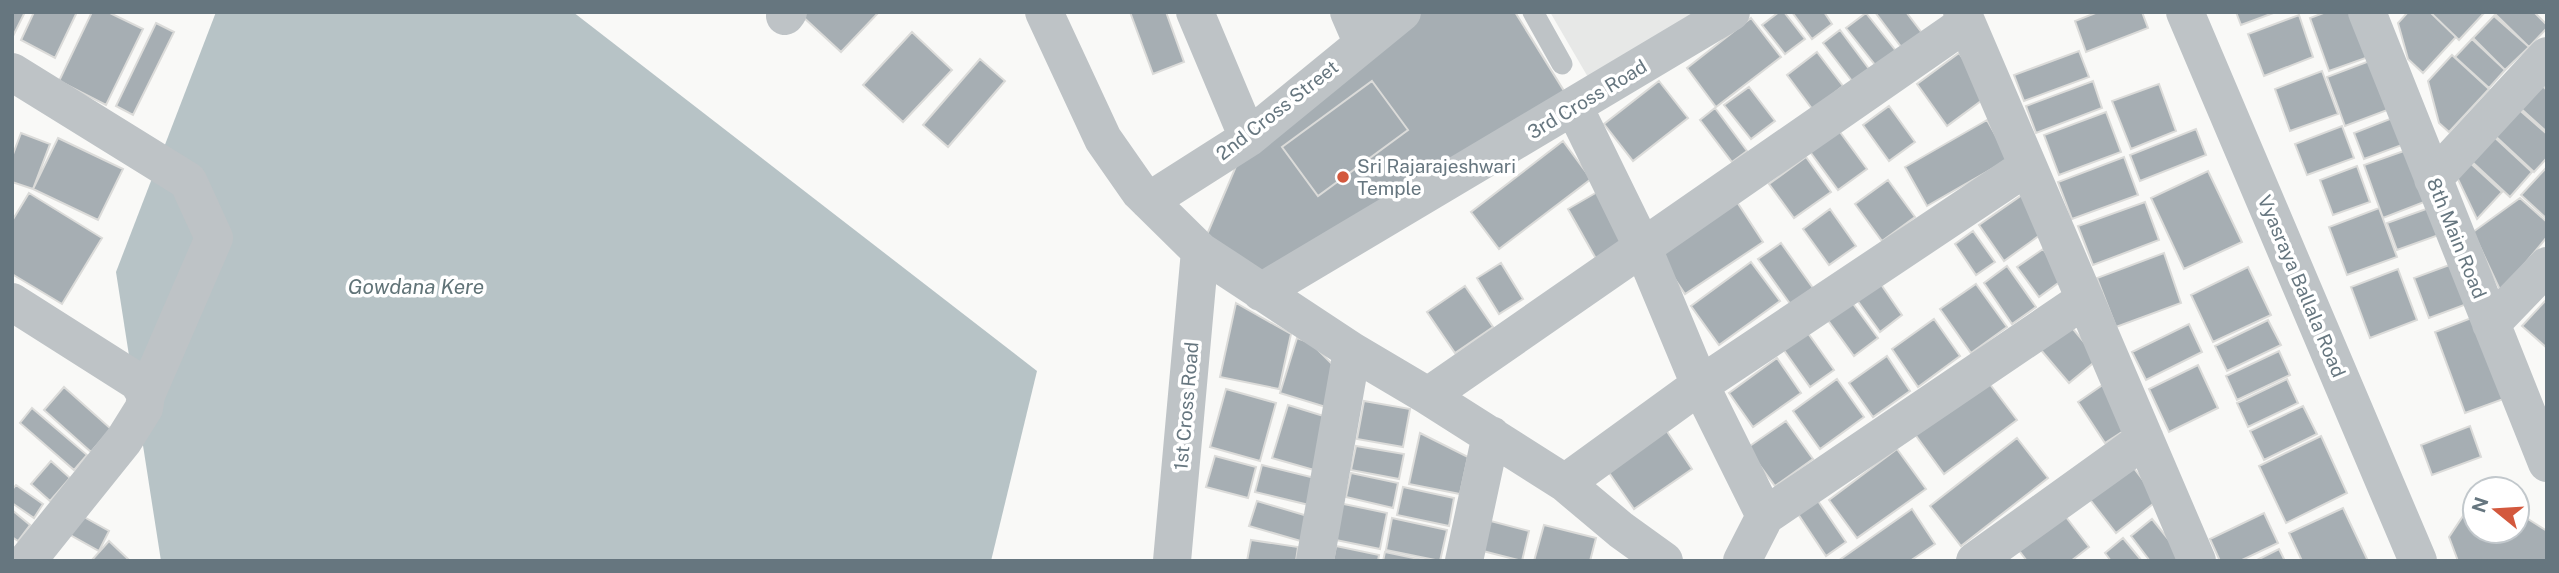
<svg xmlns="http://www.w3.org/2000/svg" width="2559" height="573" font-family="'Public Sans',sans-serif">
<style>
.built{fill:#e7e8e7}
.water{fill:#b7c3c6}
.building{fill:#a6aeb3;stroke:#dbdbd9;stroke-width:2}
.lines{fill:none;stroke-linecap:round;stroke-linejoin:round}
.service{stroke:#bec3c6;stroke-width:21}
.minor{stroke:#bec3c6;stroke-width:38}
.tertiary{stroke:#bec3c6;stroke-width:38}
.poi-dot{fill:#d3583d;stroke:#fff;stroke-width:2.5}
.labels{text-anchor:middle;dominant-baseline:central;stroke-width:7;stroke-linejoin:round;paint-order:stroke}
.street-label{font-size:19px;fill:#66767f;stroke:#fff}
.poi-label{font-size:19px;fill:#66767f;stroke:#fff;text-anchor:start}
.water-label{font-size:21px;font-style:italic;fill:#617478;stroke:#fff}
</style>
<rect width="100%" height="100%" fill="#f9f9f7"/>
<path class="built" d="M1550,12H1708L1592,84Z"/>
<path class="water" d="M216,12H573L1037,371L991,561H161L116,272Z"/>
<path class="building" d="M12,12H25L12,38Z
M34,12H77L55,58L21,40Z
M92,12H108L143,29L106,105L59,81Z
M803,12H879L841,52L801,15Z
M1130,12H1166L1184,62L1153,74Z
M1402,12H1515L1574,107L1261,292L1200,251L1248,138Z
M1779,12H1784L1805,39L1785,54L1762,25Z
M1792,12H1824L1832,24L1812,39Z
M1875,12H1906L1922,33L1902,48Z
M2098,12H2142L2148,28L2086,52L2075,21Z
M2236,12H2276L2241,25Z
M2326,12H2361L2377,54L2329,71L2310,18Z
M2408,12H2430L2456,37L2423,73L2408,59L2398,23Z
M2430,12H2485L2459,40Z
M2493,12H2534L2547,25V28L2529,47Z
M1866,13L1896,51L1876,66L1846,28Z
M2299,15L2313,57L2264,76L2248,34Z
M2494,16L2529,47L2505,70L2473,38Z
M1751,18L1781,57L1716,107L1687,68Z
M156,23L174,32L133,115L116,106Z
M1840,30L1869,69L1852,81L1823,43Z
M912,32L952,70L903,122L863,85Z
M2472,39L2505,70L2489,88L2455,57Z
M2079,51L2089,77L2024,101L2014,75Z
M1817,52L1843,86L1813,110L1787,75Z
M1959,53L1989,95L1947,126L1917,84Z
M2452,55L2489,89L2449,132L2439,123L2428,81Z
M2380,57L2398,106L2345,126L2327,77Z
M980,59L1005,81L948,147L923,125Z
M2322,71L2338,114L2290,131L2275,89Z
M1372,81L1408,130L1318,196L1282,147Z
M1659,81L1688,118L1633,161L1604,124Z
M2093,81L2102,108L2036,133L2026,106Z
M2539,83L2547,90V132L2518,106Z
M2159,84L2176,131L2131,149L2112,101Z
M1749,87L1775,121L1751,139L1724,105Z
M1889,106L1915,142L1889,161L1863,125Z
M2516,107L2547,134V158L2534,172L2492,133Z
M1715,108L1747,151L1732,162L1700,120Z
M2106,112L2121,152L2059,175L2044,135Z
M2400,115L2410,142L2364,159L2354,133Z
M1987,120L2009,159L1927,206L1905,167Z
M2342,126L2354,158L2307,175L2295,144Z
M1837,128L1867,169L1838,190L1808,149Z
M2196,129L2206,155L2140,181L2130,155Z
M21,133L50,144L33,189L12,182V157Z
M2491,134L2532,172L2510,197L2469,159Z
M58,138L123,169L98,220L33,189Z
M1563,141L1591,179L1499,249L1471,212Z
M2418,146L2437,197L2383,218L2364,165Z
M1806,157L1831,192L1794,218L1769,184Z
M2124,157L2138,195L2072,219L2058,182Z
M2467,160L2502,192L2477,219L2455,173Z
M2357,166L2370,202L2333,215L2320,180Z
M2546,168L2547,169V219L2521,195Z
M2208,171L2242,242L2184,269L2151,198Z
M1888,180L1915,217L1882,241L1855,204Z
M1599,191L1631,245L1599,264L1568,209Z
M29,193L102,238L62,304L12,274V221Z
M2022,195L2047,230L2004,261L1979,225Z
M2520,198L2547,222V237L2501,292L2473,232Z
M1737,202L1763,242L1685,294L1658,254Z
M2145,202L2159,240L2093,265L2078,226Z
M2440,204L2450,231L2397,250L2387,223Z
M2379,208L2397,257L2347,275L2329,227Z
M1830,209L1856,246L1829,265L1803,229Z
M1973,231L1995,262L1976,275L1955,244Z
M1781,243L1813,288L1791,305L1758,259Z
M2043,249L2065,278L2039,297L2017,267Z
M2164,253L2181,303L2116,327L2097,278Z
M2460,261L2475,301L2429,318L2414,278Z
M1751,262L1780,301L1719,345L1691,306Z
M1501,263L1523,299L1499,314L1477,278Z
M2007,266L2036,307L2012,324L1984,283Z
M2248,267L2271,315L2213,342L2191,295Z
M2398,269L2417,320L2370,338L2351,287Z
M1880,283L1902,315L1880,332L1857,300Z
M1976,284L2007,327L1971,353L1940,309Z
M1465,286L1493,327L1455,353L1427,312Z
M2547,299V348L2522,326Z
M1851,301L1878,338L1854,356L1827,319Z
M1236,303L1291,334L1279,389L1220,377Z
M2479,315L2509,397L2465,413L2435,332Z
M2064,318L2098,359L2069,383L2035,343Z
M1934,319L1960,356L1918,387L1892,349Z
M2268,320L2281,345L2227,371L2215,346Z
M2189,324L2202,352L2146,380L2132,352Z
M1805,329L1834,370L1810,387L1781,346Z
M1297,338L1311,343L1340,372L1329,408L1280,393Z
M2279,351L2290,375L2237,400L2226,376Z
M1887,356L1910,391L1873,417L1849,383Z
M1777,358L1801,393L1753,427L1729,393Z
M2198,365L2218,408L2169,432L2149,389Z
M1837,379L1864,417L1820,449L1793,411Z
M1986,379L2017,420L1944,474L1914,433Z
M2287,379L2298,403L2248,427L2237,403Z
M2104,384L2131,426L2105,443L2078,402Z
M64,387L111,429L91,452L44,410Z
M1226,389L1276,403L1260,461L1210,447Z
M1364,401L1410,409L1403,447L1357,439Z
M1288,405L1330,418L1314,470L1272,458Z
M2303,406L2317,434L2264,460L2250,431Z
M32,408L87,455L74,470L20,423Z
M1786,421L1813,459L1775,486L1747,448Z
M1662,424L1692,469L1634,509L1603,464Z
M2470,426L2481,457L2432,475L2421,445Z
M1420,433L1468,457L1460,494L1409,484Z
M2321,436L2347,493L2286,523L2259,466Z
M2017,438L2048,478L1961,546L1930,506Z
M1356,446L1404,454L1399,479L1351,470Z
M1897,449L1926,489L1857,538L1829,500Z
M1215,456L1256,467L1248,498L1206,487Z
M51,461L70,478L50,501L31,484Z
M2130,463L2158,500L2116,533L2088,497Z
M1262,465L1315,478L1309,505L1255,492Z
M1351,473L1398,483L1393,508L1346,497Z
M16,485L43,504L34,518L12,503V490Z
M1403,487L1454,498L1449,526L1397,515Z
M1816,498L1846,542L1826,556L1796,511Z
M2475,498V531H2517V512L2547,531V561H2458L2449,537Z
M1257,501L1311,517L1304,542L1249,526Z
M1339,503L1387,513L1380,549L1331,539Z
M2059,508L2089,547L2071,561H2027L2014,544Z
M2343,508L2368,561H2302L2289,533Z
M1912,509L1935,544L1910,561H1838Z
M12,510L30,525L18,541L12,537Z
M75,512L109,531L99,551L65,532Z
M2264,513L2278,543L2240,561H2220L2210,539Z
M1392,518L1447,530L1440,561L1386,550Z
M1483,519L1529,531L1522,561L1475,549Z
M2152,519L2181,555L2175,561H2150L2131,536Z
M1544,525L1596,538L1590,561H1534Z
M2123,538L2142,561H2111L2105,553Z
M1251,540L1298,547L1296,561H1247Z
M109,541L129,560V561H91Z
M1336,546L1379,555L1378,561H1333Z
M2279,549L2285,561H2255Z
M1385,552L1428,561H1383Z"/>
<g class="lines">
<path class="service" d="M1533,12L1562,64"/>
<path class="minor" d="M1044,12L1103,139L1140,192L1200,251L1352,351L1428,396L1565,483L1621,530L1664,561
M1195,12L1248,138
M1349,12L1362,42
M1962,12L2197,561
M2367,12L2547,463
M785,16L788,12
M12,72L188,181L214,238L146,395
M1574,107L1642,246L1700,385L1765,516
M2433,179L2547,56
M1149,201L1248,138L1402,12
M1261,292L1731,12
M12,302L138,382L146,395L144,408L124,440L27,561
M2491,324L2547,266
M1428,396L1966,23
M1565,483L1700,385L2028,166
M1172,561L1200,251
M1315,561L1352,351
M1464,561L1491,435
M1742,561L1765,516L2085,299
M1975,561L2145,439"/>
<path class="tertiary" d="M2185,12L2418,561"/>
</g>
<circle class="poi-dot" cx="1343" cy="177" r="7"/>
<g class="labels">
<g class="street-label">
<text transform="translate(1587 99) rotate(-31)">3rd Cross Road</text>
<text transform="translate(1277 110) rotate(-38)">2nd Cross Street</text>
<text transform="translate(2457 238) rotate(68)">8th Main Road</text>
<text transform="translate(2302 286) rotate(67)">Vyasraya Ballala Road</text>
<text transform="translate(1186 406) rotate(-85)">1st Cross Road</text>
</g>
<g class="poi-label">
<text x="1357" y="166">Sri Rajarajeshwari<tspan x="1357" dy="22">Temple</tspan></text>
</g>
<g class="water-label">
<text x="416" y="286">Gowdana Kere</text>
</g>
</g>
<rect width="2559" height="573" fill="none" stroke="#66767f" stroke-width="28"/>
<g transform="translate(2496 510) rotate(288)"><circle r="33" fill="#ffffff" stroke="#c2c8cc" stroke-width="2"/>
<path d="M0-5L12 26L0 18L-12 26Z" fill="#d3583d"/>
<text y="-10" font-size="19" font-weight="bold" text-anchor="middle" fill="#66767f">N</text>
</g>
</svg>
